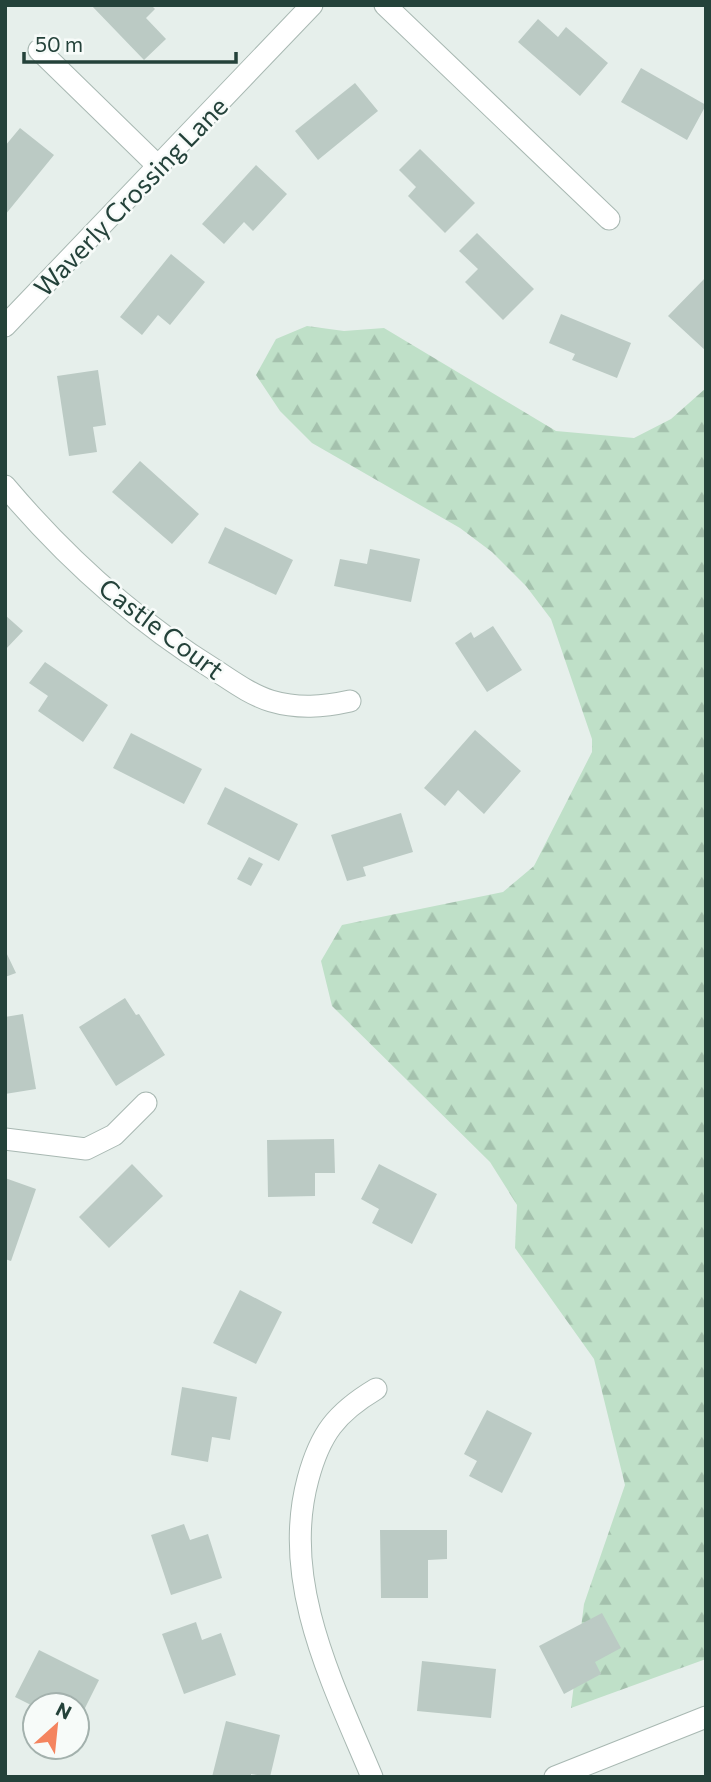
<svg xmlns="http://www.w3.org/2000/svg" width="711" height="1782" font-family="Commissioner,sans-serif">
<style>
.forest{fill:url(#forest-firs)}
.building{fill:#bbcac4}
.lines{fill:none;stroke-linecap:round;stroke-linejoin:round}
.minor-casing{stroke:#a8b8b2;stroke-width:23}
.minor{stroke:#fff;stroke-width:21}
.labels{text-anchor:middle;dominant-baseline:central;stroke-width:5;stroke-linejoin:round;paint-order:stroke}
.street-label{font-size:26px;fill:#24423a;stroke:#f7fbf9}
</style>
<defs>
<pattern id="forest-firs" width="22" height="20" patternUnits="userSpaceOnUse" patternTransform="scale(1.75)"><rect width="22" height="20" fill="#bfe0c8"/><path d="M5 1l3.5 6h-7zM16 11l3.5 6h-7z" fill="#a4c1ad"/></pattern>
</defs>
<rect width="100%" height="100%" fill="#e6efeb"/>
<path class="forest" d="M307,326L344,331L384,328L556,431L634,438L671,419L706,388V1659L571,1708L584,1604L625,1485L594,1359L515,1248L517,1205L490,1162L332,1006L321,961L342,925L503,892L534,866L592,752V739L551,619L526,586L492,552L460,528L312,443L280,411L256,375L276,339Z"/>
<path class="building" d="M91,5H151L155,9L146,18L166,39L144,60Z
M538,19L558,37L566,27L608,63L580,96L518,42Z
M641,68L706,105L687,140L621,102Z
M355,83L378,111L318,160L295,131Z
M20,128L54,155L5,215V146Z
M420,149L475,203L445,233L408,196L416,187L399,170Z
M256,165L287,194L253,231L244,222L224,244L202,224Z
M477,233L534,289L503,320L465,282L478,269L459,251Z
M171,254L205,282L170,325L158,315L142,335L120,317Z
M706,277V351L668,316Z
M561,314L631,343L617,378L572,360L575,354L549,343Z
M98,370L106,425L93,427L97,452L69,456L57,376Z
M140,461L199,514L172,544L112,492Z
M225,527L293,560L276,595L208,563Z
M370,549L420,559L411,602L334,586L340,559L367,564Z
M5,615L23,631L5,650Z
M493,626L522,670L487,692L455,643L471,632L474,638Z
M45,662L108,705L83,742L38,711L48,696L29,683Z
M475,730L521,771L484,814L458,790L445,806L424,788Z
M131,733L202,769L184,804L113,768Z
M225,787L298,824L279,861L207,824Z
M401,813L413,852L363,867L366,876L347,881L331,835Z
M249,857L263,864L251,886L237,879Z
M5,950L16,973L5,977Z
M125,998L136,1015L139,1014L165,1055L116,1086L79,1027Z
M23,1014L36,1089L5,1094V1017Z
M334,1139L335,1173H315V1196L268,1197L267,1140Z
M132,1164L163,1196L109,1248L79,1217Z
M379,1164L437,1194L412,1244L372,1223L379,1209L361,1199Z
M5,1178L36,1189L11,1261L5,1259Z
M240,1290L282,1312L256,1364L213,1343Z
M182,1387L237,1397L230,1440L212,1437L208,1462L171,1455Z
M487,1410L532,1433L502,1493L469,1476L477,1461L464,1454Z
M184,1524L190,1540L208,1534L222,1578L171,1595L151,1535Z
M380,1530H447V1559L428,1560V1598H381Z
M602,1613L621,1648L595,1662L601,1674L564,1694L539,1646Z
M196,1622L202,1640L221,1633L236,1675L184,1694L162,1634Z
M39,1650L99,1680L77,1724V1705H35V1707L15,1697Z
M422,1661L496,1669L491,1718L417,1711Z
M226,1721L280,1735L270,1777L251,1774V1777H212Z"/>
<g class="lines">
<defs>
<path id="minor" d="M385,5L609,219
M39,50L159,167
M5,326L312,5
M5,486C65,557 136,621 215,670C232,681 251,695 271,701C298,709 323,707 350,701
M5,1139L86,1149L114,1135L146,1103
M372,1777C333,1684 280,1582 308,1479C320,1434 336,1413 376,1389
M555,1777L706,1717"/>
</defs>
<use href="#minor" class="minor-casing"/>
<use href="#minor" class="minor"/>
</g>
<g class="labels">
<g class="street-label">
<text transform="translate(130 196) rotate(-46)">Waverly Crossing Lane</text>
<text transform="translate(162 628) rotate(37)">Castle Court</text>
</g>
</g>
<rect width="711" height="1782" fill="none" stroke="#24423a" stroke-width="14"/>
<g transform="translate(56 1726) rotate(27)"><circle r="33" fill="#f7fbf9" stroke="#a3b1ad" stroke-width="2"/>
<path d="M0-5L12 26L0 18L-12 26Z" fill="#f4845f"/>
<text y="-10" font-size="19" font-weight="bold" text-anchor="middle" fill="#24423a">N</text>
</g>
<path d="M24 52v10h212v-10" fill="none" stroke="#24423a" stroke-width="3.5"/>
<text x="35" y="52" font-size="21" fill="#24423a" stroke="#f7fbf9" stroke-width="5" paint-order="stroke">50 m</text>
</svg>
